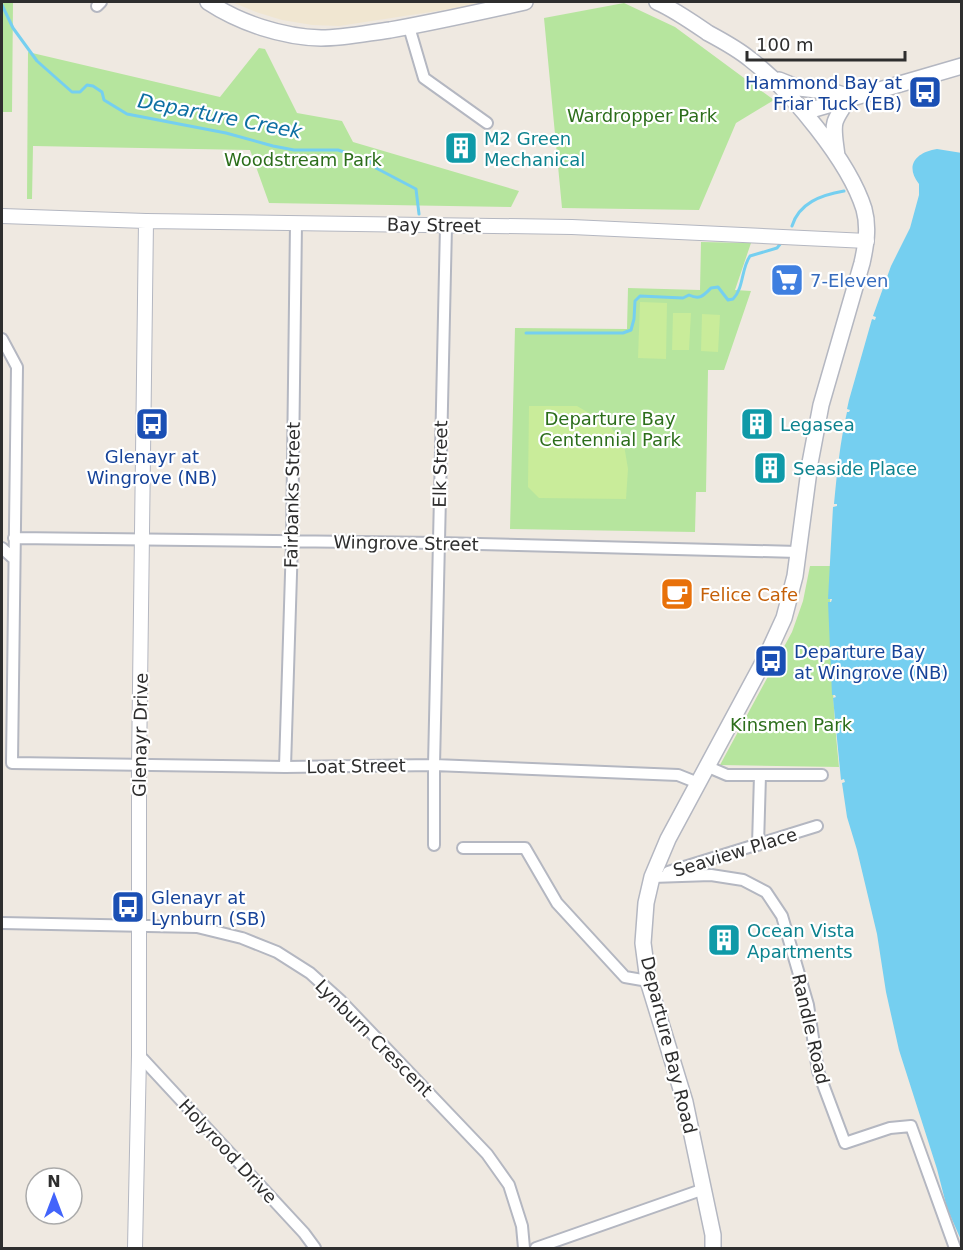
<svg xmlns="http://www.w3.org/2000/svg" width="963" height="1250" font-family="'DejaVu Sans',sans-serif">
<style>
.education{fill:#f0e6d1}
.green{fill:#b6e59e}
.pitch{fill:#c9ec9a}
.water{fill:#75cff0}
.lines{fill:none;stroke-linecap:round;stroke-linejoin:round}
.stream{stroke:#75cff0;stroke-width:3}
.minor-casing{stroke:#b4b7c1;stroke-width:14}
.tertiary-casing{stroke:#b4b7c1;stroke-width:16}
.secondary-casing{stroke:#b4b7c1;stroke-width:18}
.minor{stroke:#fff;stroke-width:10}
.tertiary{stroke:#fff;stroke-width:14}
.secondary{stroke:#fff;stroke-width:15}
.labels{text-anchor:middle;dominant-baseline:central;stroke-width:4.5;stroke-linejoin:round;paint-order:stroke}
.transit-label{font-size:18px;fill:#164399;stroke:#fff;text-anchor:start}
.park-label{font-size:18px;fill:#2c6e1b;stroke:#fff}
.culture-label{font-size:18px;fill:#0d838f;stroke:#fff;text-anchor:start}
.street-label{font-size:18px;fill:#2e2e2e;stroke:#fff}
.shop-label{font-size:18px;fill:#366cbe;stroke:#fff;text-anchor:start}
.food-label{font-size:18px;fill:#c56008;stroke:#fff;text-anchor:start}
.water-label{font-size:20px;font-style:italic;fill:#0d6fa3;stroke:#fff}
</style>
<rect width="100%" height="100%" fill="#efe9e1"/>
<path class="education" d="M232,2H496L339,26L312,25L282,20L256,12Z"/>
<path class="green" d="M2,2H13L12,112H2Z
M624,3L675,27L774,100L736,123L699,210L562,208L544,18Z
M259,48L265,49L297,113L342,121L353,142L519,191L511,207L269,203L250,150L33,146L32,199H27L28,52L220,97Z
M701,242L751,243L735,290L751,291L724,370H708L706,492H696L695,532L510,529L515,328L627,329L628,288L700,290Z
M810,566H830C830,634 832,700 839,767L720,765L792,632L803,601Z"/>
<path class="pitch" d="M640,302L667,303L666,359L638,358Z
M673,313H691L689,350H672Z
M702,314L720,315L718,352L701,351Z
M529,406H577L608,424L624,445L628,469L626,499L539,498L528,487Z"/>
<path class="water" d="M937,149L962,153L961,1240L947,1208L937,1169L899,1050L886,992L877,934L857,850L847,817L842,783L845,782L844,779L841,780L833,698L836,697L835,695H832L828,602H831L832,599H828L833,507L837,506V504H834C837,473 840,442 847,412H849L850,410L847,409L849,400L872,319L875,320L876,317L873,316L891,266L910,228L919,195V184C904,165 917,152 937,149Z"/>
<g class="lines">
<path class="stream" d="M2,5L13,28L37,61L72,92H80L87,85L93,86L102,92L104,100L127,114L226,133L273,146L294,150H338L368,160L376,168L416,189L419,214
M792,226C799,203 821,195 844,191
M526,333H623L631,330L634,319L635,301L640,296L683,298L689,295C700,300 703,296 711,288L718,287L728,300L733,299C744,288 741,269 750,256L777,248L781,243"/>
<defs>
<path id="minor" d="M97,6L101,2
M409,27L424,78L487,123
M2,339L17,367L12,763L285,767L434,765L678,775L698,783
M14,538L438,543L798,552
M2,548L13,558
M706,766L727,775H822
M285,767L292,542L296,223
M434,845V765L446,226
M758,845L760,775
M463,848H525L557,903L625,977L648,981
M668,872L817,826
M652,877L711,875L743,880L766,892L782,916L808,1005L818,1071L845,1143L890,1128L911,1126L955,1248
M2,923L197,927L242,938L277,952L310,973L341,1001L487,1154L509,1185L522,1226L524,1248
M139,1055L304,1233L315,1248
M536,1248L704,1189"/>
<path id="tertiary" d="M2,216L146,221L572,227L867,241
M135,1248L139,1055V766L146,221"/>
<path id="secondary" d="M208,2C240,23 282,37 321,38C344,38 367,33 390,30C435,22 480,12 525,2
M657,2C675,10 692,22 708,33C723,41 738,49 751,60C791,91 849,161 864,209C869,227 866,245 862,263L821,405L810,463L795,576L784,618L767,655L668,839L652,877L646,903L643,943L648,981L685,1102L713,1235V1248
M779,80L799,88L834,92L850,97C830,125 833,123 837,156
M804,112L962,66"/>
</defs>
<use href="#minor" class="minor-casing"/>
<use href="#tertiary" class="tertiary-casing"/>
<use href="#secondary" class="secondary-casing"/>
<use href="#minor" class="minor"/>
<use href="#tertiary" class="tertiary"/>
<use href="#secondary" class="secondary"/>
</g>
<defs>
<symbol id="bus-square" viewBox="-11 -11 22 22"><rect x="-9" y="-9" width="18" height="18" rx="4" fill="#1a4fb4" stroke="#fff"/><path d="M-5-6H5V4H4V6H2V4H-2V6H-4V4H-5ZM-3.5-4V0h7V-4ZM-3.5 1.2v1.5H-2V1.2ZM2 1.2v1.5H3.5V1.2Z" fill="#fff"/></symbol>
<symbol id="building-square" viewBox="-11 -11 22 22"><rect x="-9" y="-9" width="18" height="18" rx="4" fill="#0f9aa8" stroke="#fff"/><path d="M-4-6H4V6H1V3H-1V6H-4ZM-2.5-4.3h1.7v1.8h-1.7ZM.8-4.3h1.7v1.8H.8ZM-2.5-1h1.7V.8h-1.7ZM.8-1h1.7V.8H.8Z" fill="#fff"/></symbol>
<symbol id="supermarket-square" viewBox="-11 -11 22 22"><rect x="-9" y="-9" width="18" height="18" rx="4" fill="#3f7fe0" stroke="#fff"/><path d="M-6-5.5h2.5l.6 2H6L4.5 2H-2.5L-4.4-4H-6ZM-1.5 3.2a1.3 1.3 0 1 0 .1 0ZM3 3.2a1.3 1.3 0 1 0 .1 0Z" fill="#fff"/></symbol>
<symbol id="cafe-square" viewBox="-11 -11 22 22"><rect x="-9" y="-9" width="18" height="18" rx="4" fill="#e8710a" stroke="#fff"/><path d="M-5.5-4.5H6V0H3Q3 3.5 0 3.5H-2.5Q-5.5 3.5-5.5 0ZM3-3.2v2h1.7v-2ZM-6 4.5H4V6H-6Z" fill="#fff"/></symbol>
</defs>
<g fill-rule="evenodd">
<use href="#bus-square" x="906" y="73" width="38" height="38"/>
<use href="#building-square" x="442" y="129" width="38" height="38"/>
<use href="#supermarket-square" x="768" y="261" width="38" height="38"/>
<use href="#bus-square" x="133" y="405" width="38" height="38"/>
<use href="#building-square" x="738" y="405" width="38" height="38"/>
<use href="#building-square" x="751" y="449" width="38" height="38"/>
<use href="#cafe-square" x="658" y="575" width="38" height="38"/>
<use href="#bus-square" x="752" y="642" width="38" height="38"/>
<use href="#bus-square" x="109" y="888" width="38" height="38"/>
<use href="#building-square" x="705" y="921" width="38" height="38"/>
</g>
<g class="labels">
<g class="transit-label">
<text x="902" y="82" text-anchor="end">Hammond Bay at<tspan x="902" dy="21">Friar Tuck (EB)</tspan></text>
<text x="152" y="456" text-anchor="middle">Glenayr at<tspan x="152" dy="21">Wingrove (NB)</tspan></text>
<text x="794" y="651">Departure Bay<tspan x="794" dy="21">at Wingrove (NB)</tspan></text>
<text x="151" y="897">Glenayr at<tspan x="151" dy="21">Lynburn (SB)</tspan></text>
</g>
<g class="park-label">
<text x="642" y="115">Wardropper Park</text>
<text x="303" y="159">Woodstream Park</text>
<text x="610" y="418">Departure Bay<tspan x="610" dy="21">Centennial Park</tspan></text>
<text x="791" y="724">Kinsmen Park</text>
</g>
<g class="culture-label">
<text x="484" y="138">M2 Green<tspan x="484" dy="21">Mechanical</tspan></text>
<text x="780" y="424">Legasea</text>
<text x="793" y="468">Seaside Place</text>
<text x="747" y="930">Ocean Vista<tspan x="747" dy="21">Apartments</tspan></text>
</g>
<g class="street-label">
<text transform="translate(434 225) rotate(1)">Bay Street</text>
<text transform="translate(440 464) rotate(-89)">Elk Street</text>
<text transform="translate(292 495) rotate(-89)">Fairbanks Street</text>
<text transform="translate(406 543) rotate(1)">Wingrove Street</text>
<text transform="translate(140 735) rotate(-89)">Glenayr Drive</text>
<text transform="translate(356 766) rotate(-1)">Loat Street</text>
<text transform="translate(735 852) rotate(-17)">Seaview Place</text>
<text transform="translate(811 1029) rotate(77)">Randle Road</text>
<text transform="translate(374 1038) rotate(45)">Lynburn Crescent</text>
<text transform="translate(669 1045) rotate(76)">Departure Bay Road</text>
<text transform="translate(228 1151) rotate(47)">Holyrood Drive</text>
</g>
<g class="shop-label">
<text x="810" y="280">7-Eleven</text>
</g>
<g class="food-label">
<text x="700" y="594">Felice Cafe</text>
</g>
<g class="water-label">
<text transform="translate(220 116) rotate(11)">Departure Creek</text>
</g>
</g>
<rect width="963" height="1250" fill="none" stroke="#2e2e2e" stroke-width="6"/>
<g transform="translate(54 1196)"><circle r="28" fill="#ffffff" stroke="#ababab" stroke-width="1.5"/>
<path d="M0-4.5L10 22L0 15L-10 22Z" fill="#4264fb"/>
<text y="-9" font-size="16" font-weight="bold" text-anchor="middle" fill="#2e2e2e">N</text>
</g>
<path d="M747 51v9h158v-9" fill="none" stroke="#2e2e2e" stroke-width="3"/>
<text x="756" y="51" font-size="18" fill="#2e2e2e" stroke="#ffffff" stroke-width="4.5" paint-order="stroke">100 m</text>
</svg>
